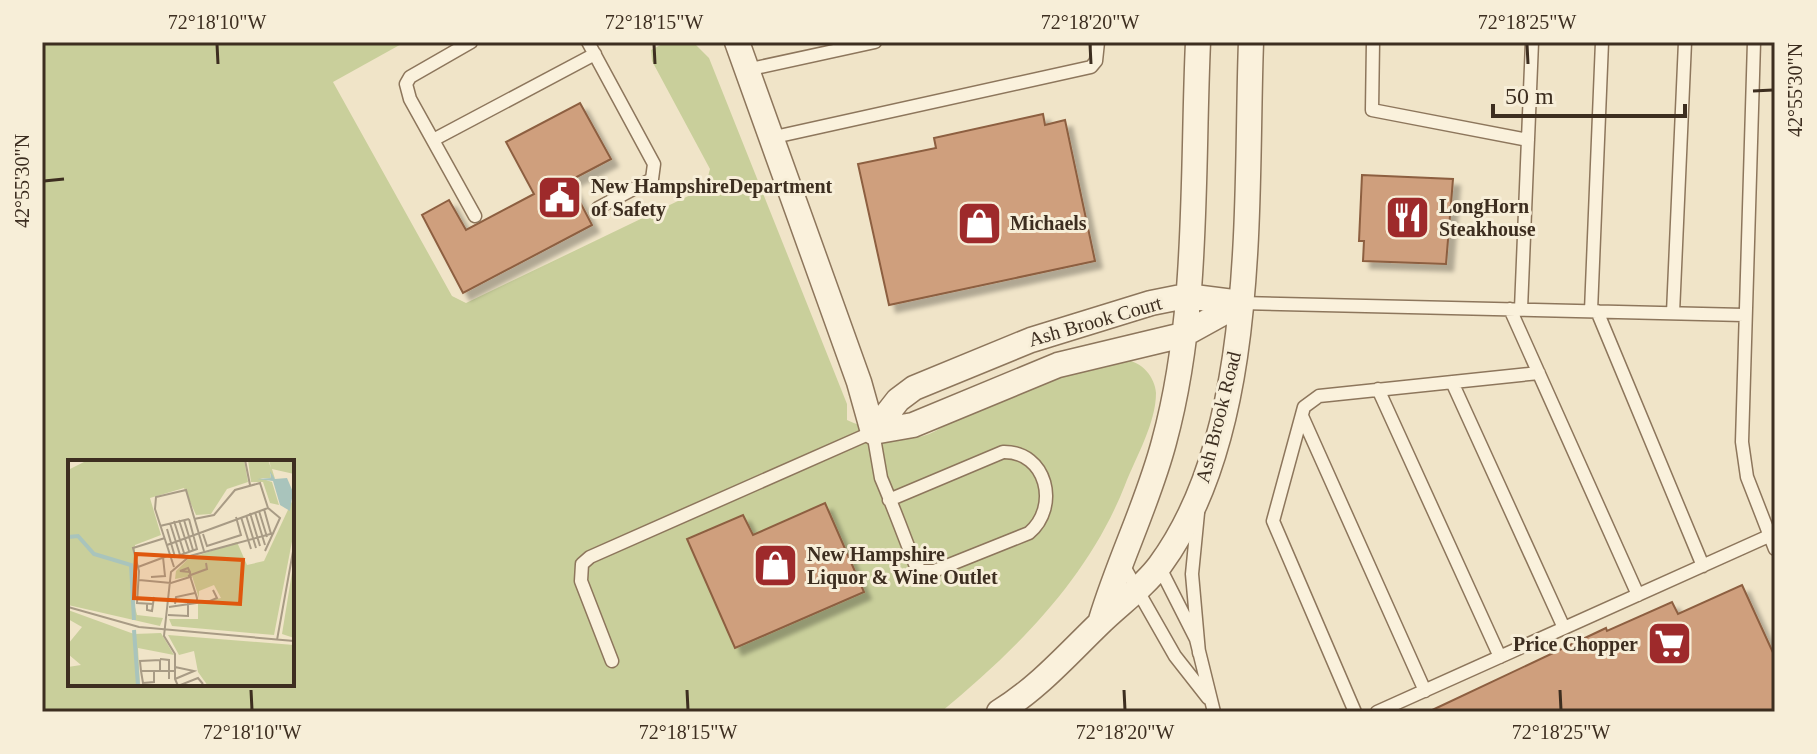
<svg xmlns="http://www.w3.org/2000/svg" width="1817" height="754" font-family="'Times New Roman',serif">
<style>
.green{fill:#c9cf9b;fill-rule:evenodd}
.building{fill:#cf9f7d;stroke:#8d5f41;stroke-width:2;filter:url(#shadow)}
.lines{fill:none;stroke-linecap:round;stroke-linejoin:round}
.lane-casing{stroke:#8d765c;stroke-width:15}
.street-casing{stroke:#8d765c;stroke-width:27}
.lane{stroke:#faf1dc;stroke-width:12}
.street{stroke:#faf1dc;stroke-width:24}
.ticks{fill:none;stroke:#3d2e20;stroke-width:3}
.labels{text-anchor:middle;dominant-baseline:central;stroke-width:6;stroke-linejoin:round;paint-order:stroke}
.poi-label{font-size:20px;font-weight:bold;fill:#3d2e20;stroke:#f7eed8;text-anchor:start}
.street-label{font-size:20px;fill:#3d2e20;stroke:#f7eed8}
.inset-river{fill:none;stroke:#a9c4bc;stroke-width:4}
.inset-road{fill:none;stroke:#a89b85;stroke-width:2}
.view{fill:#df570d;fill-opacity:0.15;stroke:#df570d;stroke-width:4}
.inset-edge{fill:none;stroke:#3d2e20;stroke-width:4}
.neatline{fill:none;stroke:#3d2e20;stroke-width:3}
.ticks-label{font-size:20px;text-anchor:middle;fill:#3d2e20}
</style>
<defs>
<filter id="shadow"><feDropShadow dx="7" dy="7" stdDeviation="2" flood-color="#0004"/></filter>
</defs>
<rect width="100%" height="100%" fill="#f0e4c8"/>
<path class="green" d="M42,42H405L333,82L452,296L466,303L705,188L710,169L652,61L651,50L666,42L694,43L709,58L847,404V420C868,429 900,442 923,436C938,432 952,420 966,414C991,401 1102,357 1126,360C1142,362 1155,377 1156,393C1156,423 1136,457 1125,485C1088,579 1017,649 941,712H42ZM70,462H292V684H70Z"/>
<path class="building" d="M580,103L611,159L569,181L592,225L463,293L422,215L449,200L466,230L534,194L506,142Z
M1043,114L1045,125L1065,120L1095,261L889,305L858,164L936,148L934,138Z
M1362,175L1453,179L1446,264L1363,261L1364,241H1359Z
M825,503L864,592L735,648L687,539L743,515L753,535Z
M1742,585L1775,657V712H1428L1606,628L1607,631L1672,602L1678,614Z"/>
<g class="lines">
<defs>
<path id="lane" d="M471,42L410,77L406,84L410,99L475,216
M588,42L654,164L652,179L598,208
M1373,42L1372,110L1528,140
M1754,42L1742,442L1747,477L1775,549
M746,70L875,42
M770,138L1091,67L1096,61L1098,42
M433,140L595,54
M1241,303L1744,315
M1510,309L1638,595
M1521,309L1532,42
M1591,311L1602,42
M1597,311L1703,566
M1673,313L1685,42
M1452,382L1564,628
M1378,389L1500,657
M1302,416L1425,691
M1198,513L1192,574L1199,653
M1122,563L1175,656L1208,698
M1159,566L1196,639L1214,712
M612,661L581,581L582,564L590,557L873,432L881,478C893,506 904,536 915,564L921,571H934L1029,533C1060,507 1047,451 1003,452L889,500
M1355,712L1273,521L1304,407L1319,396L1539,373
M1377,712L1771,535"/>
<path id="street" d="M737,42L859,382L873,432
M873,432L898,400L914,388L1031,340L1151,303L1186,296L1241,303
M873,432L913,425L1058,365L1183,335L1241,303
M1101,620C1119,560 1148,503 1164,442C1199,314 1192,174 1198,42
M999,712C1037,689 1067,655 1099,624C1118,605 1144,587 1160,565C1259,430 1245,203 1251,42"/>
</defs>
<use href="#lane" class="lane-casing"/>
<use href="#street" class="street-casing"/>
<use href="#lane" class="lane"/>
<use href="#street" class="street"/>
</g>
<path class="ticks" d="M217,44L218,64M654,44L655,64M1090,44L1091,64M1527,44L1528,64M1753,91L1773,90M44,181L64,179M251,690L252,710M687,690L688,710M1124,690L1125,710M1560,690L1561,710"/>
<defs>
<symbol id="civic-square" viewBox="-11 -11 22 22"><rect x="-9" y="-9" width="18" height="18" rx="4" fill="#9e2a2b" stroke="#f7eed8"/><path d="M-.6-6.5H3V-4.5H.6V-3L4-1V1h2V6H-6V1h2V-1L-.6-3ZM-1.2 2.5V6h2.4V2.5Z" fill="#fff"/></symbol>
<symbol id="restaurant-square" viewBox="-11 -11 22 22"><rect x="-9" y="-9" width="18" height="18" rx="4" fill="#9e2a2b" stroke="#f7eed8"/><path d="M-5-6h1v4h1v-4h1v4h1v-4h1v5L-1.5 .5V6h-2V.5L-5-1ZM5-6V6H3V1.5H1.5Q1.5-4 5-6Z" fill="#fff"/></symbol>
<symbol id="shop-square" viewBox="-11 -11 22 22"><rect x="-9" y="-9" width="18" height="18" rx="4" fill="#9e2a2b" stroke="#f7eed8"/><path d="M-5-2.5h2.3a2.7 3.5 0 0 1 5.4 0H5L5.5 6h-11ZM-1.5-2.5h3a1.5 2.3 0 0 0-3 0Z" fill="#fff"/></symbol>
<symbol id="supermarket-square" viewBox="-11 -11 22 22"><rect x="-9" y="-9" width="18" height="18" rx="4" fill="#9e2a2b" stroke="#f7eed8"/><path d="M-6-5.5h2.5l.6 2H6L4.5 2H-2.5L-4.4-4H-6ZM-1.5 3.2a1.3 1.3 0 1 0 .1 0ZM3 3.2a1.3 1.3 0 1 0 .1 0Z" fill="#fff"/></symbol>
</defs>
<g fill-rule="evenodd">
<use href="#civic-square" x="534" y="172" width="51" height="51"/>
<use href="#restaurant-square" x="1382" y="192" width="51" height="51"/>
<use href="#shop-square" x="954" y="198" width="51" height="51"/>
<use href="#shop-square" x="750" y="540" width="51" height="51"/>
<use href="#supermarket-square" x="1644" y="618" width="51" height="51"/>
</g>
<g class="labels">
<g class="poi-label">
<text x="591" y="186">New HampshireDepartment<tspan x="591" dy="23">of Safety</tspan></text>
<text x="1439" y="206">LongHorn<tspan x="1439" dy="23">Steakhouse</tspan></text>
<text x="1010" y="223">Michaels</text>
<text x="807" y="554">New Hampshire<tspan x="807" dy="23">Liquor &amp; Wine Outlet</tspan></text>
<text x="1638" y="644" text-anchor="end">Price Chopper</text>
</g>
<g class="street-label">
<text transform="translate(1095 321) rotate(-16)">Ash Brook Court</text>
<text transform="translate(1218 417) rotate(-76)">Ash Brook Road</text>
</g>
</g>
<g transform="translate(68 460)">
<rect width="226" height="226" fill="#f0e4c8"/>
<path d="M20,0H176L180,22L159,29L143,54L128,55L116,28L82,38L93,75L67,85L66,143L69,155L95,158L92,166L0,145V10ZM180,0H200L203,8L201,0H226V14L204,9L207,19L202,13L203,18H192L204,22L211,45L202,43L195,22H183ZM226,37V71L206,175L104,166L101,159H130V143L153,138L146,125L131,131V138L124,116L107,119L108,111L120,99L169,82L179,105L196,101ZM226,100V178L214,174ZM0,150L66,174L93,173L106,195L70,188L72,226H1L0,207L13,205L0,194V184L14,167L0,159ZM100,175L226,185V226H140L130,212L126,191L111,195Z" fill="#c9cf9b"/>
<path d="M202,11L207,19L219,18L225,32L222,51L212,45L205,21L189,19L203,18Z" fill="#a9c4bc"/>
<path class="inset-river" d="M0,77L10,76L26,94L63,105L66,160M66,170L70,226"/>
<path class="inset-road" d="M177,0L182,25M196,49L203,74M191,51L199,77M187,52L197,85M182,53L192,86M178,55L188,88M173,57L183,89M126,59L146,55L167,30L192,23L200,48M111,60L121,91M116,60L125,90M106,61L116,93M102,63L112,95M92,66L121,59M99,69L107,97L129,89L121,59M135,74L139,86L173,75L168,57M99,85L200,48L212,58L197,91M70,107L102,95M106,107L87,49L88,37L118,30L136,91M122,112L112,111L120,108L122,112V113L123,119L129,138V142M120,116L139,109L138,103M83,117L97,116L95,97M71,120L103,123L122,117M79,144V150L84,151L86,137M85,144L69,143L71,111L65,88L97,78M107,144L108,137L127,133M0,147L71,167L226,181M101,147L142,141L149,138L145,130M100,155L120,156V143M209,180L226,86M92,199L101,200V219M73,211L75,223L86,222V211M92,211V200L72,201L73,211H106M107,219L126,211L107,207M135,224L130,218L110,226L107,219V194L96,176L103,112L122,96L206,73"/>
<path class="view" d="M68,94L175,100L172,144L66,138Z"/>
<rect width="226" height="226" class="inset-edge"/>
</g>
<rect width="1817" height="754" fill="none" stroke="#f7eed8" stroke-width="88"/>
<path d="M1493 104v12h192v-12" fill="none" stroke="#3d2e20" stroke-width="4"/>
<text x="1505" y="104" font-size="24" fill="#3d2e20" stroke="#f7eed8" stroke-width="6" paint-order="stroke">50 m</text>
<rect x="44" y="44" width="1729" height="666" class="neatline"/>
<g class="ticks-label">
<text x="217" y="29">72°18'10"W</text>
<text x="654" y="29">72°18'15"W</text>
<text x="1090" y="29">72°18'20"W</text>
<text x="1527" y="29">72°18'25"W</text>
<text transform="translate(1795 90) rotate(-90)" y="7">42°55'30"N</text>
<text transform="translate(22 181) rotate(-90)" y="7">42°55'30"N</text>
<text x="252" y="739">72°18'10"W</text>
<text x="688" y="739">72°18'15"W</text>
<text x="1125" y="739">72°18'20"W</text>
<text x="1561" y="739">72°18'25"W</text>
</g>
</svg>
